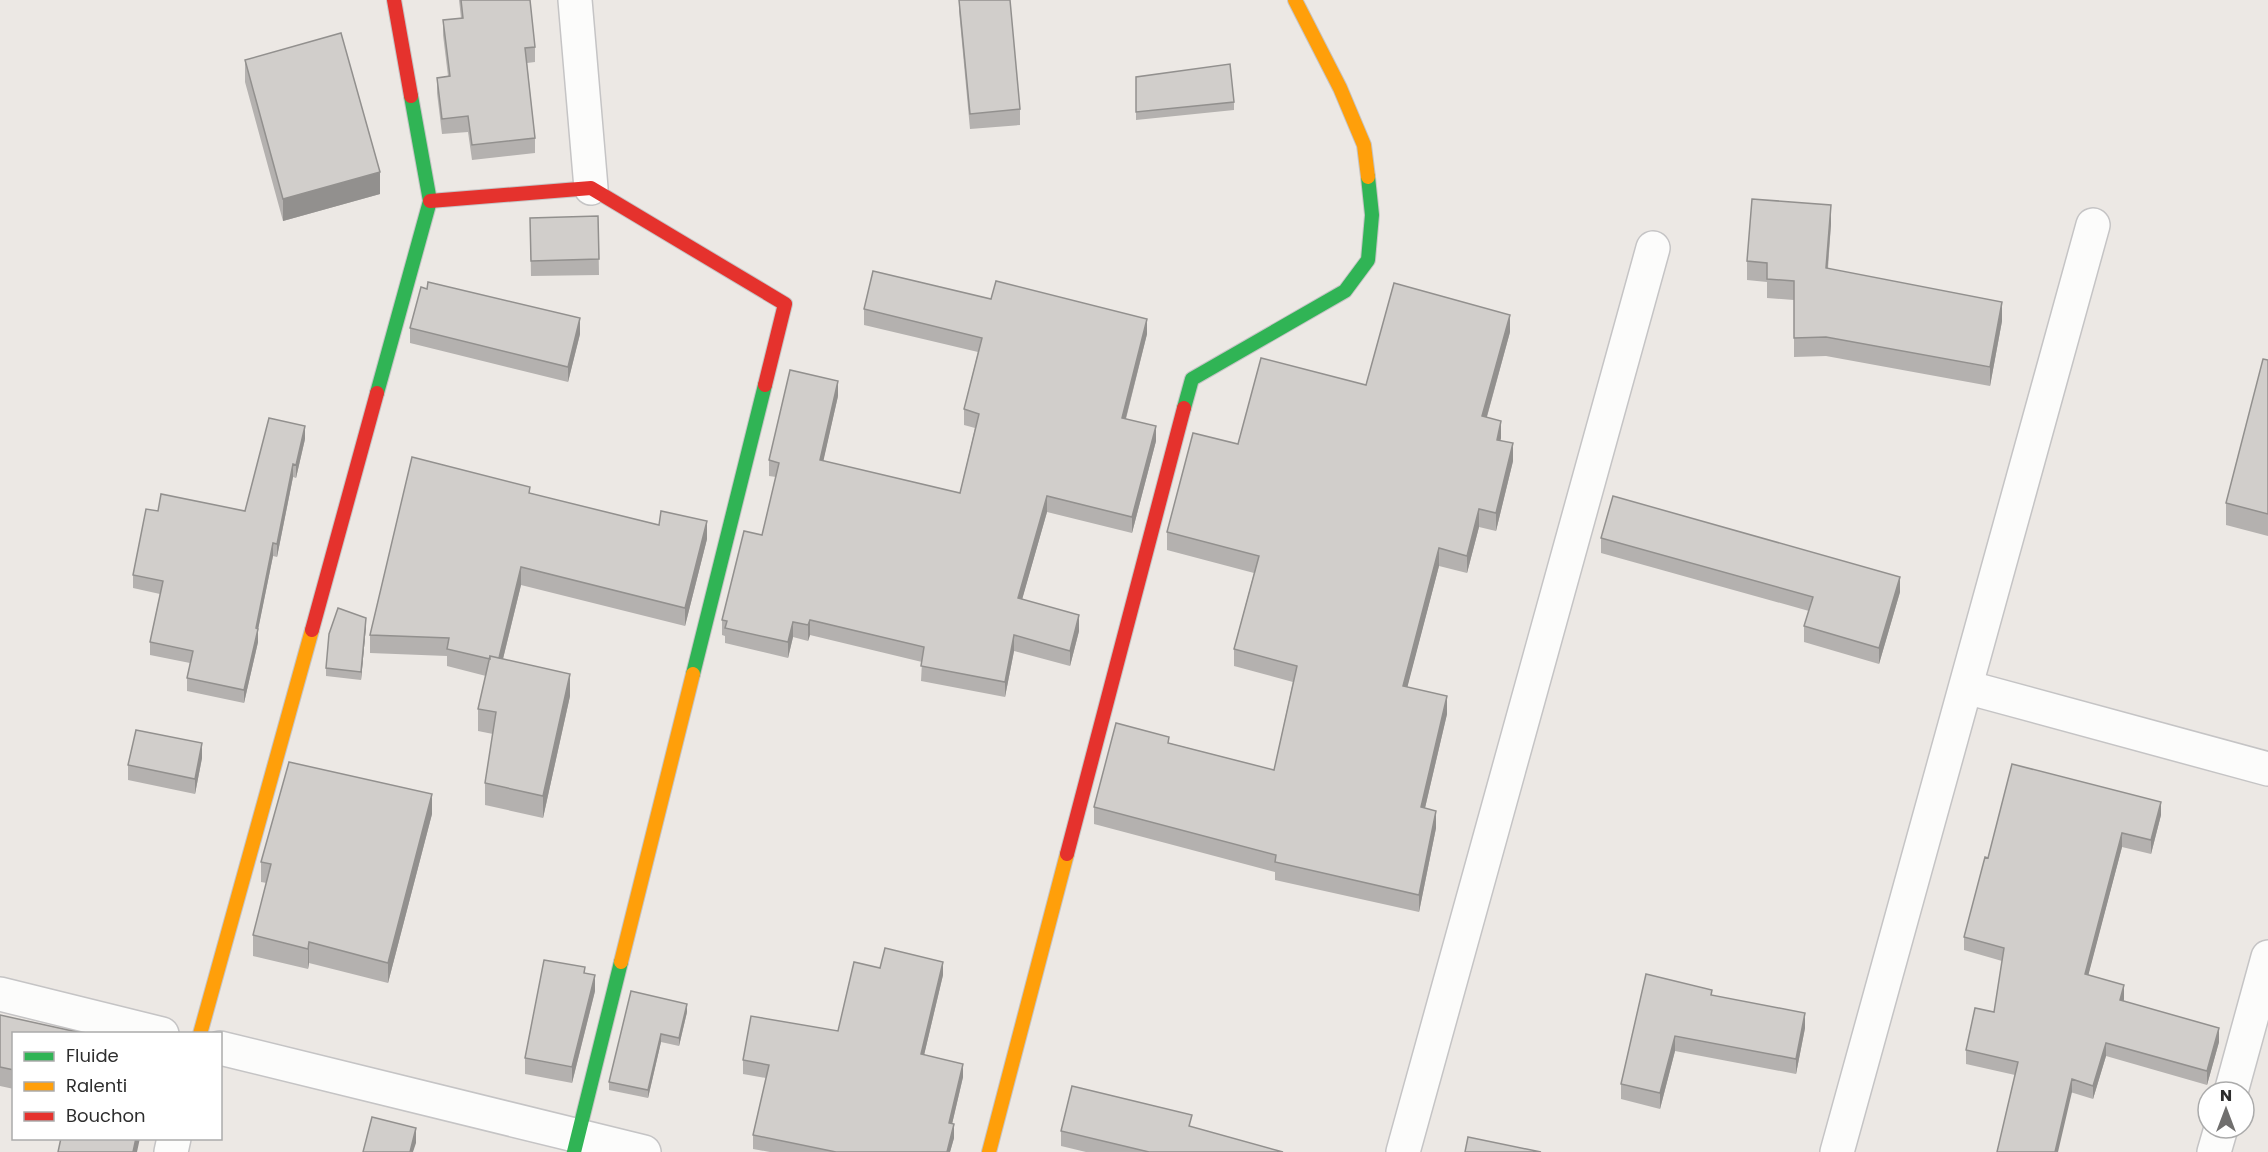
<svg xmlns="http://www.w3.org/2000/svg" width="2268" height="1152" font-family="Poppins,sans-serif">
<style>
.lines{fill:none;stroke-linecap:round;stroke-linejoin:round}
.street-casing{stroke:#c5c4c5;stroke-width:36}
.fast-casing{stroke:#c5c4c5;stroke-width:16}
.slow-casing{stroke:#c5c4c5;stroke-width:16}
.jam-casing{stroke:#c5c4c5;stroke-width:16}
.street{stroke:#fcfcfb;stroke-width:33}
.fast{stroke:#30b455;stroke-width:14}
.slow{stroke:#ff9f0a;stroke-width:14}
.jam{stroke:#e5322d;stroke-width:14}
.wall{fill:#b4b1af}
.shaded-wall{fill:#92908e}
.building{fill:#d1cecb;stroke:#92908e;stroke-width:1.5}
</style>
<rect width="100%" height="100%" fill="#ece8e4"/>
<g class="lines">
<defs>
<path id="street" d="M575,0L591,188
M1966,687L2268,769
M0,994L162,1034
M220,1048L644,1152
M2231,1092L2268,957
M171,1152L174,1138
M1403,1152L1653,248
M1837,1152L2093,225
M2214,1152L2221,1128"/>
<path id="fast" d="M377,393L430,201L411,96
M1184,408L1192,379L1345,291L1368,260L1372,215L1368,177
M693,674L765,385
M574,1152L621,962"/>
<path id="slow" d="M1295,0L1340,88L1364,145L1368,177
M621,962L693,674
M200,1034L312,630
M989,1152L1067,854"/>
<path id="jam" d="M394,0L411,96
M430,201L591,188L785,304L765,385
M312,630L377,393
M1067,854L1184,408"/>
</defs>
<use href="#street" class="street-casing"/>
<use href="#fast" class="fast-casing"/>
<use href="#slow" class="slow-casing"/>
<use href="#jam" class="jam-casing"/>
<use href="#street" class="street"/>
<use href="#fast" class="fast"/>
<use href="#slow" class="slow"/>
<use href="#jam" class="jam"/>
</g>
<path class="wall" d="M459,0H530L535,47V62L527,63L535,138V153L472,160L468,132L442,134L437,93V78L448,76L443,35V20L461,18Z
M959,0L1020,109V125L970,129L959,11Z
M245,60L380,194L283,221L245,82Z
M1136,77L1234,102V110L1136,120Z
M598,216L599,275L531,276L530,218Z
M1831,224L1828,269L2002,321L1990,386L1826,356L1794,357V300L1767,298V282L1747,280V261Z
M427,289L580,334L568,382L410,343V328Z
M991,299L1147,334L1126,419L1156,441L1132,533L1047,512L1022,599L1079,631L1070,666L1014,651L1005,697L921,681L922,662L810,635L808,641L793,637L788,658L725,643V636L722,635V620L762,535L776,477L769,476V460L838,396L823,461L960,493L975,428L964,425V409L978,352L864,325V309Z
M1510,332L1487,417L1501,438L1500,440L1513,461L1496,531L1479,527L1467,573L1439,566L1407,687L1447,714L1425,808L1436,828L1419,912L1275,880V872L1094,824V807L1169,743L1274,770L1293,682L1234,666V649L1254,573L1167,550V532L1238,444L1366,385Z
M2268,360V536L2226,525V503Z
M305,439L296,478L293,477L277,557L273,556L258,629V642L244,703L187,691V678L190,663L150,655V642L160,594L133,588V575L245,511Z
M530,493L707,539L685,626L521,585L503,659L570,696L543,818L485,805V783L493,734L478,731V709L486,676L447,666V656L370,653V635Z
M1601,538L1900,592L1879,664L1804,642V626L1809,611L1601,553Z
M366,626L361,680L326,676V668Z
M202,758L195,794L128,780V765Z
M432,814L388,983L309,963L308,969L253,956V935L267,883L261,882V862Z
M2161,815L2151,854L2122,847L2088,975L2124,999V1001L2219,1042L2207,1085L2106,1056L2093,1099L2015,1075L1966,1064V1050L1994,1012L2002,961L1964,950V937L1988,858Z
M880,968L943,975L924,1055L963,1077L952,1124L954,1138L950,1152H770L753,1149V1135L766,1078L743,1074V1060L838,1031Z
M585,973L595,991L572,1083L525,1074V1058Z
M1712,995L1805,1028L1796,1074L1675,1051L1660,1109L1621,1099V1084Z
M687,1012L679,1046L661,1042L648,1098L609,1090V1082Z
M0,1015L14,1034V1089L0,1086Z
M1192,1127L1283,1152H1086L1061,1146V1131Z"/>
<path class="shaded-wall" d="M380,172V194L283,221V199Z
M1831,205V224L1826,287V268Z
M2002,302V321L1990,386V367Z
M1510,315V332L1482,434V416Z
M580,318V334L568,382V367Z
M1147,319V334L1122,433V418Z
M838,381V396L820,476V460Z
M1501,421V438L1497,457V440Z
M305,426V439L296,478V465Z
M1156,426V441L1132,533V517Z
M1513,443V461L1496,531V513Z
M293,464V477L277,557V544Z
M1047,496V512L1018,614V598Z
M1479,509V527L1467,573V556Z
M707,521V539L685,626V608Z
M273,543V556L258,630V629V642L244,703V690Z
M1439,548V566L1403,704V686Z
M521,567V585L498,679V661Z
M1900,577V592L1879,664V648Z
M1079,615V631L1070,666V651Z
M366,618V626L361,680V672Z
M810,620V635L808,641V625Z
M793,622V637L788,658V642Z
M1014,635V651L1005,697V682Z
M570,674V696L543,818V796Z
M1447,696V714L1421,825V807Z
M202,743V758L195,794V779Z
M432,794V814L388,983V963Z
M2161,802V815L2151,854V840Z
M1436,811V828L1419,912V895Z
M2122,833V847L2085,988V974Z
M309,942V963L308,969V949Z
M943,962V975L921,1068V1054Z
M595,975V991L572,1083V1067Z
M2124,985V999L2120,1013V1000Z
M687,1004V1012L679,1046V1038Z
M1805,1013V1028L1796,1074V1059Z
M2219,1028V1042L2207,1085V1071Z
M661,1034V1042L648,1098V1090Z
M1675,1036V1051L1660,1109V1093Z
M2106,1043V1056L2093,1099V1086Z
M963,1064V1077L949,1137V1123Z
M2072,1079V1092L2058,1152H2055Z
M954,1124V1138L950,1152H947Z
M416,1128V1143L413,1152H410Z
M136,1138H140L137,1152H133Z"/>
<path class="building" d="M461,0H530L535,47L525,48L535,138L472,145L468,116L442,119L437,78L450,76L443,20L463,18Z
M959,0H1010L1020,109L970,114Z
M341,33L380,172L283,199L245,60Z
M1230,64L1234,102L1136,112V77Z
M1752,199L1831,205L1826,268L2002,302L1990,367L1826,337L1794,338V281L1767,279V263L1747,261Z
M598,216L599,259L531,261L530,218Z
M873,271L991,299L996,281L1147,319L1122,418L1156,426L1132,517L1047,496L1018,598L1079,615L1070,651L1014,635L1005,682L921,666L924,647L810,620L808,625L793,622L788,642L725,628L727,621L722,620L744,531L762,535L779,463L769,460L790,370L838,381L820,460L960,493L979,414L964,409L982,338L864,309Z
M428,282L580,318L568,367L410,328L421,287L427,289Z
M1394,283L1510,315L1482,416L1501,421L1497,440L1513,443L1496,513L1479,509L1467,556L1439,548L1403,686L1447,696L1421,807L1436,811L1419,895L1275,862L1276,855L1094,807L1116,723L1169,737L1168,743L1274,770L1297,666L1234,649L1259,556L1167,532L1193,433L1238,444L1261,358L1366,385Z
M2263,359L2268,360V514L2226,503Z
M269,418L305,426L296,465L293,464L277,544L273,543L256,628L258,629L244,690L187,678L193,651L150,642L163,581L133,575L146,509L158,511L161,494L245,511Z
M412,457L530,487L529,493L659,525L661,511L707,521L685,608L521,567L499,658L490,656V659L447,649L449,638L370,635Z
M1613,496L1900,577L1879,648L1804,626L1813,597L1601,538Z
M338,608L366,618L361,672L326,668L329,634Z
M490,656L570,674L543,796L485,783L496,712L478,709Z
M136,730L202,743L195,779L128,765Z
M289,762L432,794L388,963L309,942L308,949L253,935L271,864L261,862Z
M2012,764L2161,802L2151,840L2122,833L2085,974L2124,985L2120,1000L2219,1028L2207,1071L2106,1043L2093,1086L2072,1079L2055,1152H1997L2018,1062L1966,1050L1975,1008L1994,1012L2004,948L1964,937L1985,857L1988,858Z
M885,948L943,962L921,1054L963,1064L949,1123L954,1124L947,1152H836L753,1135L769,1065L743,1060L751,1016L838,1031L854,962L880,968Z
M544,960L585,967L584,973L595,975L572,1067L525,1058Z
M1646,974L1712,990L1711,995L1805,1013L1796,1059L1675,1036L1660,1093L1621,1084Z
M631,991L687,1004L679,1038L661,1034L648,1090L609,1082Z
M0,1015L86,1034H14V1070L0,1067Z
M1072,1086L1192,1115L1189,1126L1283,1152H1149L1061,1131Z
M372,1117L416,1128L410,1152H363Z
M1468,1137L1541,1152H1465Z
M61,1138H136L133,1152H58Z"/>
<rect x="12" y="1032" width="210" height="108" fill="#ffffff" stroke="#ababab" stroke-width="1.5"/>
<rect x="24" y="1052" width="30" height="9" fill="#30b455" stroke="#ababab" stroke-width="1.5"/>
<text x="66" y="1062" font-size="18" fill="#2e2e2e">Fluide</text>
<rect x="24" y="1082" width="30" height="9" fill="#ff9f0a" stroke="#ababab" stroke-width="1.5"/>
<text x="66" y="1092" font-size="18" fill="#2e2e2e">Ralenti</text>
<rect x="24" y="1112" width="30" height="9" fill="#e5322d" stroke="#ababab" stroke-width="1.5"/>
<text x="66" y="1122" font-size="18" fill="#2e2e2e">Bouchon</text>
<g transform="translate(2226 1110)"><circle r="28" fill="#ffffff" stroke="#ababab" stroke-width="1.5"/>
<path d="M0-4.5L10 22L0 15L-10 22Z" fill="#706f6e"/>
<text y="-9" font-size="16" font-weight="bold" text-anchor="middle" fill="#2e2e2e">N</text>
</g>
</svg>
